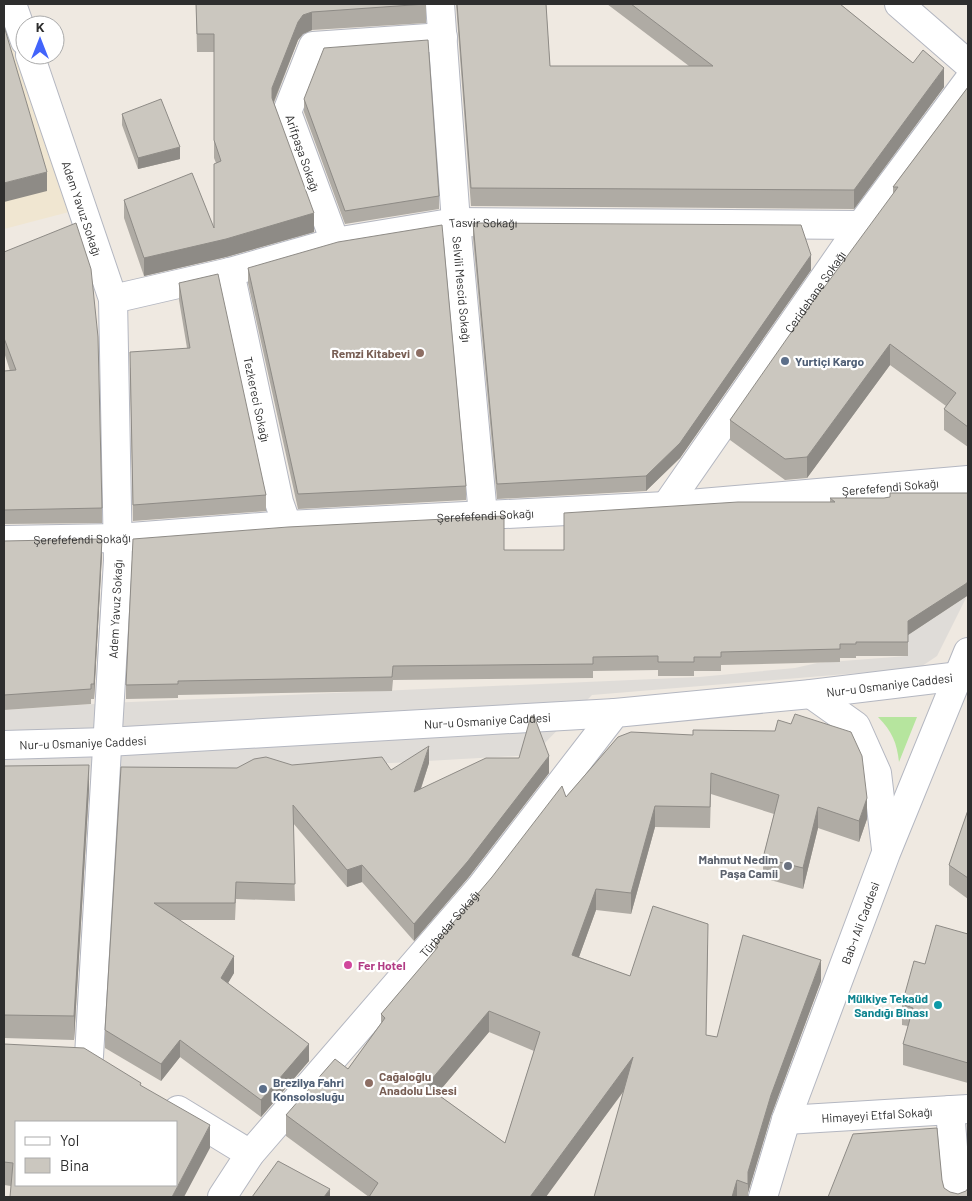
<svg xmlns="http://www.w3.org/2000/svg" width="972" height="1201" font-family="Barlow,sans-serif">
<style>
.education{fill:#f0e6d1}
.green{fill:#b6e59e}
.plaza{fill:#dfdcd8}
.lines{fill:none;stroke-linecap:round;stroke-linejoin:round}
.street-casing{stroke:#b4b7c1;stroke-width:30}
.secondary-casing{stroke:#b4b7c1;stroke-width:30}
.street{stroke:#fff;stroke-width:28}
.secondary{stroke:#fff;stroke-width:28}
.wall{fill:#afaba4;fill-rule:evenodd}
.shaded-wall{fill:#8e8b86}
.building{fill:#cbc7bf;stroke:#8e8b86;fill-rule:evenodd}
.education-dot{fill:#8d6e63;stroke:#fff;stroke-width:2}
.service-dot{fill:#5c6f8a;stroke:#fff;stroke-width:2}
.worship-dot{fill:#6b7280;stroke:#fff;stroke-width:2}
.hotel-dot{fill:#d1479c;stroke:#fff;stroke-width:2}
.culture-dot{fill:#0f9aa8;stroke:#fff;stroke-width:2}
.labels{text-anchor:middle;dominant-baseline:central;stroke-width:4.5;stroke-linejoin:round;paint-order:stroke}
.street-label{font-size:12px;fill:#2e2e2e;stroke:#fff}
.education-label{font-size:12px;font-weight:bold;fill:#785e54;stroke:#fff;text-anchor:end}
.service-label{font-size:12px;font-weight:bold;fill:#4e5e75;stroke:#fff;text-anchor:start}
.worship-label{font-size:12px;font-weight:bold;fill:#5b616d;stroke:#fff;text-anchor:end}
.hotel-label{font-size:12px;font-weight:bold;fill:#b23c85;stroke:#fff;text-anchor:start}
.culture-label{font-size:12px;font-weight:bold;fill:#0d838f;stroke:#fff;text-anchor:end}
</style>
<rect width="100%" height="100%" fill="#efe9e1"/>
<path class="education" d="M4,23L69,212L4,229Z"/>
<path class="green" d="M878,717H917L899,762C897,743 892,731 878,717Z"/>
<path class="plaza" d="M967,596L937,656L919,668L592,695L533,755L4,785V710L109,703L699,677L795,668L817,663L907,656L908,635Z"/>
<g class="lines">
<defs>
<g id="street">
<path d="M12,4L25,41"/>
<path id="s1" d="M440,4L456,222L483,515"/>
<path d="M899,4L968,64"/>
<path id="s2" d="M30,55L113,299L118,560L89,1056"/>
<path d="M335,242L287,112L313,46L443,37"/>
<path id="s3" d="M230,272L279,502L287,525"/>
<path id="s4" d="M113,299L230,272L335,242L456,222L861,225"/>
<path id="s5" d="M666,506L861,225L968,81"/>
<path id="s6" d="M4,745L107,742L615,713"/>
<path d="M178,1110L250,1154"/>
<path d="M950,1110L957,1197"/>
<path id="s7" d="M786,1120L968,1109"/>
</g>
<g id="secondary">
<path id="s8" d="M4,540L118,538L287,525L666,506L968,480"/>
<path d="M811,694L856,726L877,773L886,849"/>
<path id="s9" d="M222,1197L250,1154L480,888L615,713L811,694L968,675"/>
<path id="s10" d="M763,1197L786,1120L886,853L968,652"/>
</g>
</defs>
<use href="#street" class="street-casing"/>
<use href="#secondary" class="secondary-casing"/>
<use href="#street" class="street"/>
<use href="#secondary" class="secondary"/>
</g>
<path class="wall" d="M196,4H426V23L312,30L303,34L298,40L274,103L314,232L226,257L144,276L124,218V200L214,228L216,163L214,158V52H197Z
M456,4H546L550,66H689L607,4H840L913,63L944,87L854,209L471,206Z
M968,87V447L944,430V409L946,406L890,365L807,478L785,480L730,440V420L893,195V187Z
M304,99L439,196V209L345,224L304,112Z
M122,114L180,159L138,169L122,125Z
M473,223L811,270L680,458L646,491L497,499L473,238Z
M4,252L102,508V523L4,524V371H10L4,352Z
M248,268L466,486V500L298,509L248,283Z
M179,283L266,495V511L133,521L130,368L187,348L179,300Z
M830,498L967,596L908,635V656H856V658H840V662L721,665V671H694V676H658V670L593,671V678L393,680L392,691L178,695V698L126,699V685L504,550H564L830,502Z
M4,541L102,554L94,699H91V704L4,710Z
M618,737L867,819L859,842L818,828L803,889L763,878V858L774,814L711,794L710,828L655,827L631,914L596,910L579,957L630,976L708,945L706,1035L717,1037L821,981L771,1116L748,1192V1197H594L624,1091L545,1197H369L286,1136V1115L348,1069L381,1023V1014L435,951V944L566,797ZM489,1032L534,1051L505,1143L437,1094Z
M429,763L421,789L549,773L468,878L414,941L362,882L347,887L293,823L295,901L236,899L235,920H180L234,973L228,983L309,1061L261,1117L180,1057L161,1081L105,1048V1030L121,767L237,768L292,765L391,770Z
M4,766L89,789L74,1040L4,1038Z
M968,810V899L949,885V865Z
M968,934V1083L903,1065V1044L908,1026L902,1025V1004L925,964Z
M4,1044L141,1086L210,1148L11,1186L4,1185Z"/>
<path class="shaded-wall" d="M312,12V30L303,34L298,40L272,106V88L298,22L303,15Z
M944,68V87L854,209V190Z
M180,147V159L138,169V158Z
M47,172V191L4,202V183Z
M314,213V232L226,257L144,276V258Z
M811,255V270L680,458L646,491V476Z
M890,344V365L807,478V457Z
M102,539V554L94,699V684Z
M968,580V594L967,596L908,635V621Z
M429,746V763L414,809V792Z
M549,756V773L468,878L414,941V924Z
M89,765V789L74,1040V1016Z
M867,798V819L859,842V821Z
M655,806V827L631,914V893Z
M818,807V828L803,889V868Z
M362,865V882L347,887V870Z
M596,889V910L572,976V955Z
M234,956V973L221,995V978Z
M821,960V981L771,1116L748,1193V1172L771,1095Z
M489,1011V1032L426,1107V1086Z
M180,1040V1057L161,1081V1064Z
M309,1044V1061L261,1117V1100Z
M633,1057V1078L546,1197H530Z
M210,1125V1148L184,1197H172Z
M737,1180V1197H732Z
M330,1189V1197H324Z"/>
<path class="building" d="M196,4H426L312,12L303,15L298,22L272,88V98L314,213L226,239L144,258L124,200L192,173L214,228V164L221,161L214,140V34H197Z
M457,4H546L550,66H713L631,4H840L913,63L923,50L944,68L854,190L471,188Z
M4,26L47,172L4,183Z
M428,40L439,196L345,211L304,99L324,48Z
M968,87V427L944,409L956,393L890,344L807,457L785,459L730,420L823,287V289L898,187H893Z
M161,99L180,147L138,158L122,114Z
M76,223L91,269L98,337L102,508L4,510V371L16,370L4,338V252Z
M473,223L801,225L811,255L680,443L646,476L497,484Z
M442,225L466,486L298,494L248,268L338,242Z
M218,274L266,495L133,505L130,352L190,348L179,283Z
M890,493H968V580L967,583L908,621V642H856V644H840V649L721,652V657H694V662H658V656L593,657V664L393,666L392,677L178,681V684L126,685L133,539L288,527L504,516V550H564V513L738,502H835L830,498H884L890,497Z
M102,539L94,684H91V689L4,695V541Z
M795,714L851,732L862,756L867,798L859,821L818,807L803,868L763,858L779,795L711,773L710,807L655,806L631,893L596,889L572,955L630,976L653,906L708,924L706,1035L717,1037L743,935L821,960L771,1095L748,1172V1184L737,1180L732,1197H594L633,1057L530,1197H369L378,1183L286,1115L335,1059L348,1069L385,1018L381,1014L438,947L435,944L492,877L562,786L566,797L618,737L631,732L693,735V730L775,731L778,720L791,724ZM489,1011L540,1032L505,1143L426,1086Z
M531,716H534L549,756L468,861L414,924L362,865L347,870L293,805L295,884L236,882L235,903H154L234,956L221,978L309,1044L261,1100L180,1040L161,1064L105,1030L121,767L237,768L254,759L266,757L292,765L382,757L391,770L429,746L414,792L486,758H519Z
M89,765L74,1016L4,1015V766Z
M968,810V878L949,865Z
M936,925L968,934V1063L903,1044L913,1008L902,1004L914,961L925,964Z
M4,1044L84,1048L141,1083L140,1085L210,1125L172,1197H10L13,1163L4,1162ZM16,1122H176V1185H16Z
M937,1128L942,1180L944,1188L950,1192L958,1194L966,1191L968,1188V1197H828L853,1134Z
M278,1161L330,1189L324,1197H252Z"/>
<g class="education-dot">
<circle cx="420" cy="353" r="5"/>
<circle cx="369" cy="1083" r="5"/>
</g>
<g class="service-dot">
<circle cx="785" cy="361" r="5"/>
<circle cx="263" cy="1089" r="5"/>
</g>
<circle class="worship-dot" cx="788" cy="866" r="5"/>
<circle class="hotel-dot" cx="348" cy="965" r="5"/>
<circle class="culture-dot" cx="938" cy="1005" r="5"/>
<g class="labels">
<g class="street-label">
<text transform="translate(303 153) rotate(71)">Arifpaşa Sokağı</text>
<text stroke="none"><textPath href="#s2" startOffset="162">Adem Yavuz Sokağı</textPath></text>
<text stroke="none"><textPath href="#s4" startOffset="379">Tasvir Sokağı</textPath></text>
<text stroke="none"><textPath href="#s1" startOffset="286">Selvili Mescid Sokağı</textPath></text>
<text stroke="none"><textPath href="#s5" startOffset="261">Ceridehane Sokağı</textPath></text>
<text stroke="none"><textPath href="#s3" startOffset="130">Tezkereci Sokağı</textPath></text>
<text stroke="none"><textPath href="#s8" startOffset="888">Şerefefendi Sokağı</textPath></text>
<text stroke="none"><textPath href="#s8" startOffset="482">Şerefefendi Sokağı</textPath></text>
<text stroke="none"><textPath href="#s8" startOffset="78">Şerefefendi Sokağı</textPath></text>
<text transform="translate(115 609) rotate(-87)">Adem Yavuz Sokağı</text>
<text stroke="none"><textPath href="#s9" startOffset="900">Nur-u Osmaniye Caddesi</textPath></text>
<text stroke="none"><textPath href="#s6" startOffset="484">Nur-u Osmaniye Caddesi</textPath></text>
<text stroke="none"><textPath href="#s6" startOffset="79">Nur-u Osmaniye Caddesi</textPath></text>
<text stroke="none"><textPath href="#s9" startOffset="356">Türbedar Sokağı</textPath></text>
<text stroke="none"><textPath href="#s10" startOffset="291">Bab-ı Ali Caddesi</textPath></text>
<text stroke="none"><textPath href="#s7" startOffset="91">Himayeyi Etfal Sokağı</textPath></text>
</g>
<g class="education-label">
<text x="410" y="353">Remzi Kitabevi</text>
<text x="379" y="1076" text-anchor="start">Cağaloğlu<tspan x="379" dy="14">Anadolu Lisesi</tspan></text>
</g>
<g class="service-label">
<text x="795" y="361">Yurtiçi Kargo</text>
<text x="273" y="1082">Brezilya Fahri<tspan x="273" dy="14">Konsolosluğu</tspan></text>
</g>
<g class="worship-label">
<text x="778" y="859">Mahmut Nedim<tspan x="778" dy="14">Paşa Camii</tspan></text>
</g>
<g class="hotel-label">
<text x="358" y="965">Fer Hotel</text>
</g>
<g class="culture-label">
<text x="928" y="998">Mülkiye Tekaüd<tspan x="928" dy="14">Sandığı Binası</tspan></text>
</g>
</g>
<rect width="972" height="1201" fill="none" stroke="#2e2e2e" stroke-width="10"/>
<rect x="15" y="1121" width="162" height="65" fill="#ffffff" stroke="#ababab"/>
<rect x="25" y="1137" width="25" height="8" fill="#ffffff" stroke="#ababab"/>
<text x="60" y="1146" font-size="15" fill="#2e2e2e">Yol</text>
<rect x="25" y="1158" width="25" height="15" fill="#cbc7bf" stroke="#ababab"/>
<text x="60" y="1171" font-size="15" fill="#2e2e2e">Bina</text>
<g transform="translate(40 40)"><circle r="24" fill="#ffffff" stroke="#ababab"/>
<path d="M0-4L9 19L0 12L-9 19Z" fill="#4264fb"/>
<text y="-8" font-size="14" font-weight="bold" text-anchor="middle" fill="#2e2e2e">K</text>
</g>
</svg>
